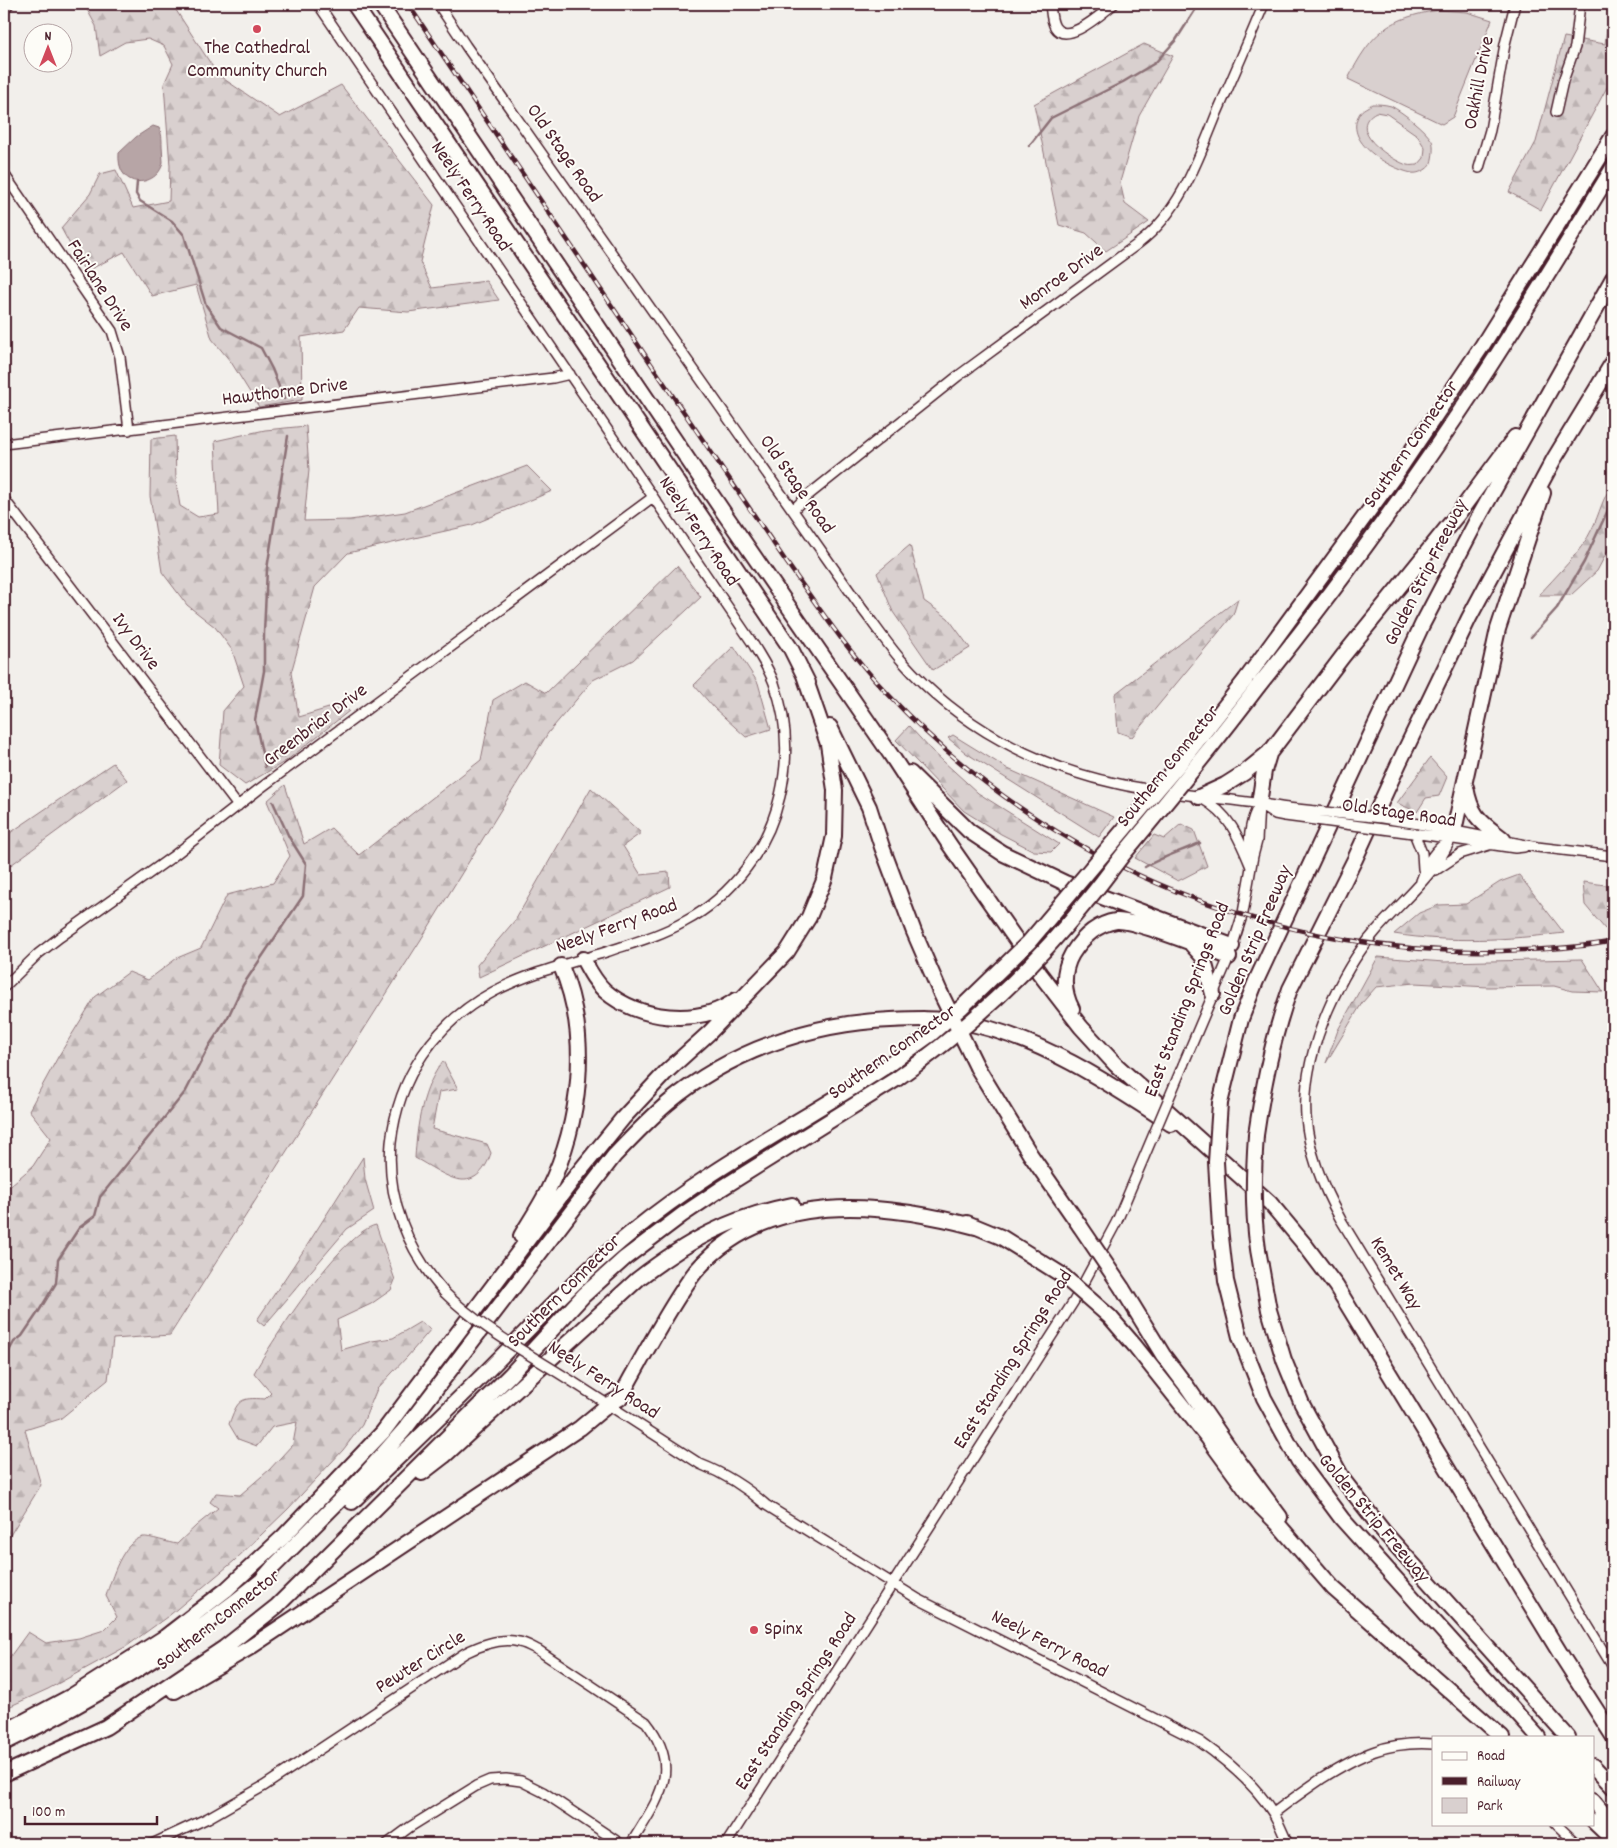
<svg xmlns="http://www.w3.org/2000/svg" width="1617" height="1848" font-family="Dekko,sans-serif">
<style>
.green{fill:#d9d0cf;stroke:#92787d;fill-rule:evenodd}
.forest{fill:url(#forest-firs);stroke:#92787d}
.water{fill:#b7a5a6;stroke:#8b6f75}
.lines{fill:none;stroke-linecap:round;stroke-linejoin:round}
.stream{stroke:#8b6f75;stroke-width:2.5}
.minor-casing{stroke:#4a1f2b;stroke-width:12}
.highway-casing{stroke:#4a1f2b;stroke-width:18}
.minor{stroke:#fdfcf7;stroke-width:9}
.highway{stroke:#fdfcf7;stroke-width:14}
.rail-casing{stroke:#4a1f2b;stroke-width:4.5}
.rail{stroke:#fdfcf7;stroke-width:2.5;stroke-dasharray:8;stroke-linecap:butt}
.minor-bridge-casing{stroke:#4a1f2b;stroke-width:12;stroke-linecap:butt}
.highway-bridge-casing{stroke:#4a1f2b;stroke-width:18;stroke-linecap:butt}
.minor-bridge{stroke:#fdfcf7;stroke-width:9}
.highway-bridge{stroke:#fdfcf7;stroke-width:14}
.poi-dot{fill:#d1495b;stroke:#fdfcf7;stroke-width:2}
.labels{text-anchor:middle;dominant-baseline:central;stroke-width:4;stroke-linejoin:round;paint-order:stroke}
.poi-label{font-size:20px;fill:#4a1f2b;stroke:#fdfcf7}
.street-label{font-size:20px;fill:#4a1f2b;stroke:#fdfcf7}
</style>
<defs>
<pattern id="forest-firs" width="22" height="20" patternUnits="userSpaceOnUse" patternTransform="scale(1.25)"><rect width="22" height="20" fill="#d9d0cf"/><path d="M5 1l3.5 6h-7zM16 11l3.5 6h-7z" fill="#bcb2b2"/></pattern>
</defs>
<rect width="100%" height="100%" fill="#f2efeb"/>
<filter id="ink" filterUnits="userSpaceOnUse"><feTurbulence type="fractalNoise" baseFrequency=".02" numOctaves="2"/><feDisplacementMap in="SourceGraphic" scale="10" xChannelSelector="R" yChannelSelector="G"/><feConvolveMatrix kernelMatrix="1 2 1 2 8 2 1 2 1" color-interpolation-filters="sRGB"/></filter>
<g filter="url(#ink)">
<path class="green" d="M1439,10L1467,12L1492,20L1453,117L1442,124L1348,79C1371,33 1388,18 1439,10Z
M1372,104C1378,104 1384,104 1391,106C1401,111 1426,130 1432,141C1434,145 1433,154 1432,159C1431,164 1430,166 1426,169C1423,171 1417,174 1412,173C1390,169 1341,141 1360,113C1362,109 1368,107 1372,104ZM1376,112L1387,114L1417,135L1425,148L1424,158L1418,165C1415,165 1410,166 1407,165C1389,159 1345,129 1376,112Z"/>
<path class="forest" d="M84,4H172L218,75L280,117L341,85L434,205L420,262L432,288L486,281L499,300L408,312L359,308L344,330L301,337L302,400L259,407L231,362L212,339L196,285L152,296L124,252L85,272L61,228L90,194L100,174L116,170L133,208L169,201L170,166L164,84L173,64L164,46L148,39L125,42L100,56L96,26Z
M1610,4H1613V76L1541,210L1509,192L1536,142L1564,37L1605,44Z
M1144,44L1173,56L1139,116L1120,182L1125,204L1149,222L1106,251L1086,233L1059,225L1034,104Z
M306,426L309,470L304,521L350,520L405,512L527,466L552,491L472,525L348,553L315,587L291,673L299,717L342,704L349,711L286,761L245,785L219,765L223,711L244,686L232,650L215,627L187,605L162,572L150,496L151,439L175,436L176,482L180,506L198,517L219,514L215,441L265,430Z
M1613,484V541L1597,571L1571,595H1539C1555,577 1582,551 1592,529C1600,513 1602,498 1613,484Z
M910,545L924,601L948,618L970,648L933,670L893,612L877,573Z
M677,566L701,597L633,660L593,680L548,733L420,941L170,1335L113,1339L108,1380L60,1419L25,1430L41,1485L4,1545V1191L33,1166L51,1138L29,1110L58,1057L95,997L129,972L148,980L177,958L201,948L227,895L273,883L290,856L267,801L285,785L304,844L331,828L359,855L481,760L493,700L525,681L546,693Z
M1238,599L1233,615L1132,737L1118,732L1115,694Z
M734,646L758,683L771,729L746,737L714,708L694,685Z
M909,726L931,750L978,793L1059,844L1051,852L1034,851L1001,834L964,811L896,740Z
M953,735L1008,769L1114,817L1099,837L966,753L948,738Z
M1430,758L1447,777L1439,796L1426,798L1417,812L1397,803Z
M113,763L127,780L4,870V837Z
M591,788L641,833L623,846L641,875L669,872L670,887L479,977L477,965L516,919Z
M1181,824L1194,830L1207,866L1178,881L1135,858L1154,835L1164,839Z
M1519,875L1564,933C1507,940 1450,943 1394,934L1419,913L1439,905L1466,904L1500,882Z
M1583,882L1613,886V927L1605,929L1585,905Z
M1378,957L1444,962L1582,959L1603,992L1572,991L1554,986L1488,987L1414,983L1376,987L1362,1003L1326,1063L1338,1030Z
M443,1061L458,1089L439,1092L432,1129L487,1144L491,1153C487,1166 478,1181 462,1180C449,1180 427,1164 415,1158C417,1125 422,1088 443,1061Z
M363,1157L365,1179L374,1211L347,1229L264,1326L257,1320L306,1247Z
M376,1225L395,1280L391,1290L371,1304L337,1320L341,1350L372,1341L393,1338L420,1322L431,1329L407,1357L377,1389L362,1425L343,1450L288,1509L234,1561L171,1614L127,1646L48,1689L4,1709V1665L28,1632L46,1643L79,1638L104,1630L117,1617L106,1596C112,1578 122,1542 143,1537C149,1536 169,1543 177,1544L197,1525L218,1508L210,1502L216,1493L240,1495L269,1470L293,1444L297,1422L272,1427L257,1446L238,1439L229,1424C238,1400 239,1397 265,1399L271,1393L254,1373C272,1341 342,1232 376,1225Z"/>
<path class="water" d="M153,126L159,128C162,134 162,139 162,146C162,151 163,157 163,162C159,187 116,192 119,153L136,137Z"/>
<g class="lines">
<path class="stream" d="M1029,146L1051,118L1123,82L1155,63L1176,40L1199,4
M137,182L136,194L140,201L172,221L184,235L206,305L221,327L261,348L272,369L284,399
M1531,637L1557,608L1584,562L1613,499
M265,767L255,720L264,671V633L267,569L288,436
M1145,867C1162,857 1182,851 1200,843
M4,1360L14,1342L22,1336L39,1311L56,1283L58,1260L79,1228L95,1216L100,1197L186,1091L209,1046L228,1017L243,985L303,896L306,864L289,837L273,802"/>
<defs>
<path id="minor" d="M318,4L753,644C760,656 769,669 774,683C787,719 789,758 780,796C768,848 732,897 684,922C659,936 632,943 606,952C570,963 526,974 493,992C435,1023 398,1077 391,1143C386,1198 408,1251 444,1292
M438,4L466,46L863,610C876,627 888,645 902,661C958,725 1036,767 1119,784C1174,796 1232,798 1287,808
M1050,4C1051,11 1051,21 1055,27C1067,46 1102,13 1114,4
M4,9L9,4
M1556,112L1563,81L1575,47L1580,4
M1479,168L1490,130L1505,44L1515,4
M4,174L112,331L120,357L129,430
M4,444L553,378L570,374
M4,499L238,806
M793,510L806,497L958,376L1139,243C1180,212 1198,160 1217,113C1233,77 1249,40 1264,4
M1201,798C1230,814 1239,838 1251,867
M1262,806L1275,814L1285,816
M1419,824L1537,847L1613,856
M1454,831C1439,873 1403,899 1375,932C1355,955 1340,982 1328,1010C1294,1089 1299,1145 1341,1220L1613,1667
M1413,833L1515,848L1524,847
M1414,833L1422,853L1423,869
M1252,856C1247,842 1250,824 1256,811
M1436,870L1460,854L1489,845
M1421,881C1428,862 1433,850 1451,839
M4,987L38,954L60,937L172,857L258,790L653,497
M1183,1065L1229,957L1243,913L1253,856L1257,841L1259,804
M573,1382L700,1464C723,1473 747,1488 766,1505L918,1599L1199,1741C1226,1760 1255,1784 1273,1813C1279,1822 1283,1834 1288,1844
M1274,1813C1289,1801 1305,1790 1321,1779C1359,1755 1387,1741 1433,1744
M1556,1824L1577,1844
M152,1844L208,1818L264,1786L465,1653C481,1645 501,1637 519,1642C525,1643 532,1647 538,1650L646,1722C684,1770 657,1800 631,1844
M387,1844L410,1827L476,1786L490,1780L506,1779L521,1781L543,1792L621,1844
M726,1844L1074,1301L1117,1221"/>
<path id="highway" d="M354,4L791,649L808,683
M380,4L724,513L891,755L949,844L1040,974L1081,1027L1115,1064L1270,1203L1305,1245L1336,1286L1563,1658L1613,1736
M1246,679L1398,471L1482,346L1613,136
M1259,685C1336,590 1407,491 1475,389C1523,316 1568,242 1613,168
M830,727L869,807L882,847L914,932L940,992
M910,773L969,831L1002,853L1065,883L1232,946
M1466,787C1471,817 1481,822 1503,839
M1199,797L1225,785L1244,773L1271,751L1343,656L1458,514L1515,437
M1259,804L1264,771L1270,751
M1454,831L1498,629L1543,493
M1192,945L1203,957L1213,994
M583,959C589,970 595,982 605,991C638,1020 699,1027 736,1000
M1072,1009C1063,992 1062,971 1072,954C1082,938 1097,924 1116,921C1134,919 1207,949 1229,957
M977,1067L1030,1154L1080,1226
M1220,1103L1241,1019L1256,981L1422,625L1476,522L1613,278
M1256,1135C1263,1086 1273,1036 1290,989L1355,859L1399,763L1469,618L1554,459L1613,362
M967,1223L1001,1237L1062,1275
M1220,1228L1226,1281L1240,1337L1264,1398L1298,1460L1342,1519L1538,1737
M521,1236C530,1221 540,1206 548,1190C581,1122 591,1037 561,966
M1261,1266L1269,1310L1284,1360L1302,1404L1344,1481L1384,1532L1568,1737
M1122,1288L1163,1355L1188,1388L1239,1462L1280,1517
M1110,1317L1135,1346L1208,1438L1252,1498L1277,1523L1333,1588L1502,1737
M422,1473L444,1456L638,1279C687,1241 731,1217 792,1205
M352,1502C397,1458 443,1415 488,1370C535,1323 580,1274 632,1232C710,1168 801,1122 885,1067
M260,1582L274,1566L360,1480L405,1429L614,1156C632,1137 649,1119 668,1103C730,1051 811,1023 891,1020C914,1019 939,1018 962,1022C1038,1036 1109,1083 1171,1124
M175,1691L249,1648L580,1428L609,1404L620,1398C635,1370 651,1342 667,1315C676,1300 685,1285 696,1271C767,1189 882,1202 976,1227
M4,1732L70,1697L165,1637L226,1590L283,1537L383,1432L575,1177L623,1118L666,1072L709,1033L787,952L809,917L825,878L834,836L835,790L828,744L804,675
M4,1743C98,1698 186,1643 266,1577
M1593,1766L1613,1787
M4,1774L106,1727L224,1648L277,1606L510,1375L584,1295L625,1258L682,1215L722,1188L898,1078
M1593,1801L1613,1825
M1593,1821L1613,1840"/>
</defs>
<use href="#minor" class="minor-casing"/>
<use href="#highway" class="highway-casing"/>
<use href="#minor" class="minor"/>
<use href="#highway" class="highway"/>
<defs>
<path id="rail" d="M408,4C494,131 580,259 666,386C706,445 746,504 787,563C819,608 849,653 887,693C1048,867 1287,963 1523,950C1553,949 1584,947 1613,941"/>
</defs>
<use href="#rail" class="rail-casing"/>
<use href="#rail" class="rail"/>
<defs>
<path id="minor-bridge" d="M1287,808L1382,818L1419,824
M1285,816L1413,833
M1117,1221L1183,1065
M444,1292C481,1329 530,1354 573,1382"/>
<path id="highway-bridge" d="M940,992L977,1067
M885,1067L931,1034L962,1007L1029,942L1180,763L1246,679
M898,1078C968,1029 1032,969 1086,902C1100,886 1112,868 1126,851C1171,797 1216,742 1259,685
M1256,1135C1253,1179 1252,1223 1261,1266
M1080,1226L1122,1288
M1220,1228L1216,1162L1220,1103
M1062,1275L1110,1317"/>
</defs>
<use href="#minor-bridge" class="minor-bridge-casing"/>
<use href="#highway-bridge" class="highway-bridge-casing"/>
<use href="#minor-bridge" class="minor-bridge"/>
<use href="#highway-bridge" class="highway-bridge"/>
</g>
</g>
<g class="poi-dot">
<circle cx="257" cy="29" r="5"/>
<circle cx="754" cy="1630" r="5"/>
</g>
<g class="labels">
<g class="poi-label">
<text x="257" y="49">The Cathedral<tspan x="257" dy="23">Community Church</tspan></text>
<text x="764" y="1630" text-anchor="start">Spinx</text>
</g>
<g class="street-label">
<text transform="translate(1480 83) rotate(-79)">Oakhill Drive</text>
<text transform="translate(563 154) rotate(55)">Old Stage Road</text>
<text transform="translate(470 197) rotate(56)">Neely Ferry Road</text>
<text transform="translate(1062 278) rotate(-36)">Monroe Drive</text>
<text transform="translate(99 286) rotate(57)">Fairlane Drive</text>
<text transform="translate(285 393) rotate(-7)">Hawthorne Drive</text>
<text transform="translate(1412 445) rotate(-55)">Southern Connector</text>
<text transform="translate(796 485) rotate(55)">Old Stage Road</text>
<text transform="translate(698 532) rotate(56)">Neely Ferry Road</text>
<text transform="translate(1427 573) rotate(-63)">Golden Strip Freeway</text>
<text transform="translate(135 642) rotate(53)">Ivy Drive</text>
<text transform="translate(316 726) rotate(-37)">Greenbriar Drive</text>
<text transform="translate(1169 767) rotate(-51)">Southern Connector</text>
<text transform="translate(1399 814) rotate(8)">Old Stage Road</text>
<text transform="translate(617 927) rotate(-20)">Neely Ferry Road</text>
<text transform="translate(1256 941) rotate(-67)">Golden Strip Freeway</text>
<text transform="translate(1188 1000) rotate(-69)">East Standing Springs Road</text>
<text transform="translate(893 1053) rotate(-35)">Southern Connector</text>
<text transform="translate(1395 1274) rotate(59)">Kemet Way</text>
<text transform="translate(565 1292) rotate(-45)">Southern Connector</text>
<text transform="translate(1014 1360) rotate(-58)">East Standing Springs Road</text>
<text transform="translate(603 1381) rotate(33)">Neely Ferry Road</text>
<text transform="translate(1373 1519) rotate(50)">Golden Strip Freeway</text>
<text transform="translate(219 1621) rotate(-38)">Southern Connector</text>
<text transform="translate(1049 1645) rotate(27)">Neely Ferry Road</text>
<text transform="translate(421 1663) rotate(-32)">Pewter Circle</text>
<text transform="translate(797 1702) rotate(-57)">East Standing Springs Road</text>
</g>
</g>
<rect width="1617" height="1848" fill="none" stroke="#fdfcf7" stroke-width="20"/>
<rect x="10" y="10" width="1597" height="1828" fill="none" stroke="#4a1f2b" stroke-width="2" filter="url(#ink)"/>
<rect x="1432" y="1736" width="162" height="90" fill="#fdfcf7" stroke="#b5a4a5"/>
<rect x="1442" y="1752" width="25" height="8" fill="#fdfcf7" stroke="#b5a4a5"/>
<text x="1477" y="1760" font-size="15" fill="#4a1f2b">Road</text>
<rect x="1442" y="1777" width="25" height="8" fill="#4a1f2b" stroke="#b5a4a5"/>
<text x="1477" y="1786" font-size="15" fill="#4a1f2b">Railway</text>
<rect x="1442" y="1798" width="25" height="15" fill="#d9d0cf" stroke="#b5a4a5"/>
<text x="1477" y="1810" font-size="15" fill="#4a1f2b">Park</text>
<g transform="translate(48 48)"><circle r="24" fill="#fdfcf7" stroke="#b5a4a5"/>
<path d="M0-4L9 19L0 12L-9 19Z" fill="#d1495b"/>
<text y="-8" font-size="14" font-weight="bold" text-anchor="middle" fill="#4a1f2b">N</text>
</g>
<path d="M25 1816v8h132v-8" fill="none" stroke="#4a1f2b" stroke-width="2.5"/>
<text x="32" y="1816" font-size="15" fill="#4a1f2b" stroke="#fdfcf7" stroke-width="4" paint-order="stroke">100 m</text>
</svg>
